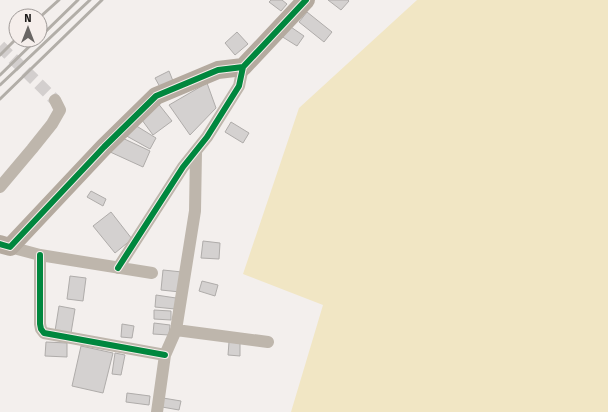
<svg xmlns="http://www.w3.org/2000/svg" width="608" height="412" font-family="'Fira Sans',sans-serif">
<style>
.green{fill:#f1e6c4}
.building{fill:#d4d1d0;stroke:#afacaa}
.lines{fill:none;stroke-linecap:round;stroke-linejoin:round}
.street-tunnel{stroke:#d3cfce;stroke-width:12;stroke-dasharray:12 6;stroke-linecap:butt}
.street{stroke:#beb6ac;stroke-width:12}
.secondary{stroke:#b4aa9f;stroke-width:18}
.rail{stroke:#b2aea8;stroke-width:3}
.cycleway-casing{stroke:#f5eeeb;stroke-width:8}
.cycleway{stroke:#00873e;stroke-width:6}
</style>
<rect width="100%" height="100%" fill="#f3efed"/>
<path class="green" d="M417,0H608V412H291L323,305L243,274L299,108Z"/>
<path class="building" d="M271,0H282L287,4L281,11L269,2Z
M328,0H348L349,1L341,10Z
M307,12L332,32L324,42L299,22Z
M288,25L304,36L297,46L281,36Z
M237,32L248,44L235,55L225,43Z
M169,71L173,81L160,87L155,78Z
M207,83L216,108L190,135L169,105Z
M157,102L172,121L153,135L139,116Z
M130,122L156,138L150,149L123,134Z
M231,122L249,133L243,143L225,132Z
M116,135L150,151L143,167L108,151Z
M91,191L106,199L103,206L87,197Z
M111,212L132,239L115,253L93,226Z
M203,241L220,243L219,259L201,258Z
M163,270L182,272L180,292L161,290Z
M70,276L86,278L83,301L67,299Z
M202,281L218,285L215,296L199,291Z
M156,295L176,298L175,309L155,307Z
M59,306L75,309L71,333L55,331Z
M154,310L171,311V320L154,319Z
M154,323L170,325L169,335L153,334Z
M122,324L134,326L132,338L121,337Z
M46,342L67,343V357L45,356Z
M229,342L240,343V356L228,355Z
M81,346L113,353L103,393L72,386Z
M115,353L125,355L121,375L112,374Z
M127,393L150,396L149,405L126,402Z
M163,398L181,401L179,410L162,407Z"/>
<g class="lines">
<path class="street-tunnel" d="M0,46L55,100"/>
<path class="street" d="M0,187L32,149L52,124L60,110L55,100
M10,247L40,255L152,273
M40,255V324L41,329L44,333L165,355
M118,268L183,167L207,137L239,86L243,67
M176,330L195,211L196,151
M157,412L165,355L176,330L268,342"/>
<path class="secondary" d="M0,244L10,247L104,147L156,96L218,70L243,67L306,0"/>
<path class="rail" d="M40,17L59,0
M40,37L78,0
M0,55L16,39
M0,75L36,40
M0,85L90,0
M0,99L102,0"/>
<defs>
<path id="cycleway" d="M0,244L10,247L104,147L156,96L218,70L243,67L306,0
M40,255V324L41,329L44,333L165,355
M118,268L183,167L207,137L239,86L243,67"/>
</defs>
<use href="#cycleway" class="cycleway-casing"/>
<use href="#cycleway" class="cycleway"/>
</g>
<g transform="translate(28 28)"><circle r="19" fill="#f5eeeb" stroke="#9f9a98"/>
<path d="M0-3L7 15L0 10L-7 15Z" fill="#696664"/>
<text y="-6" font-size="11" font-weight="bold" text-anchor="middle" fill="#1e1c1b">N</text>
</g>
</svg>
